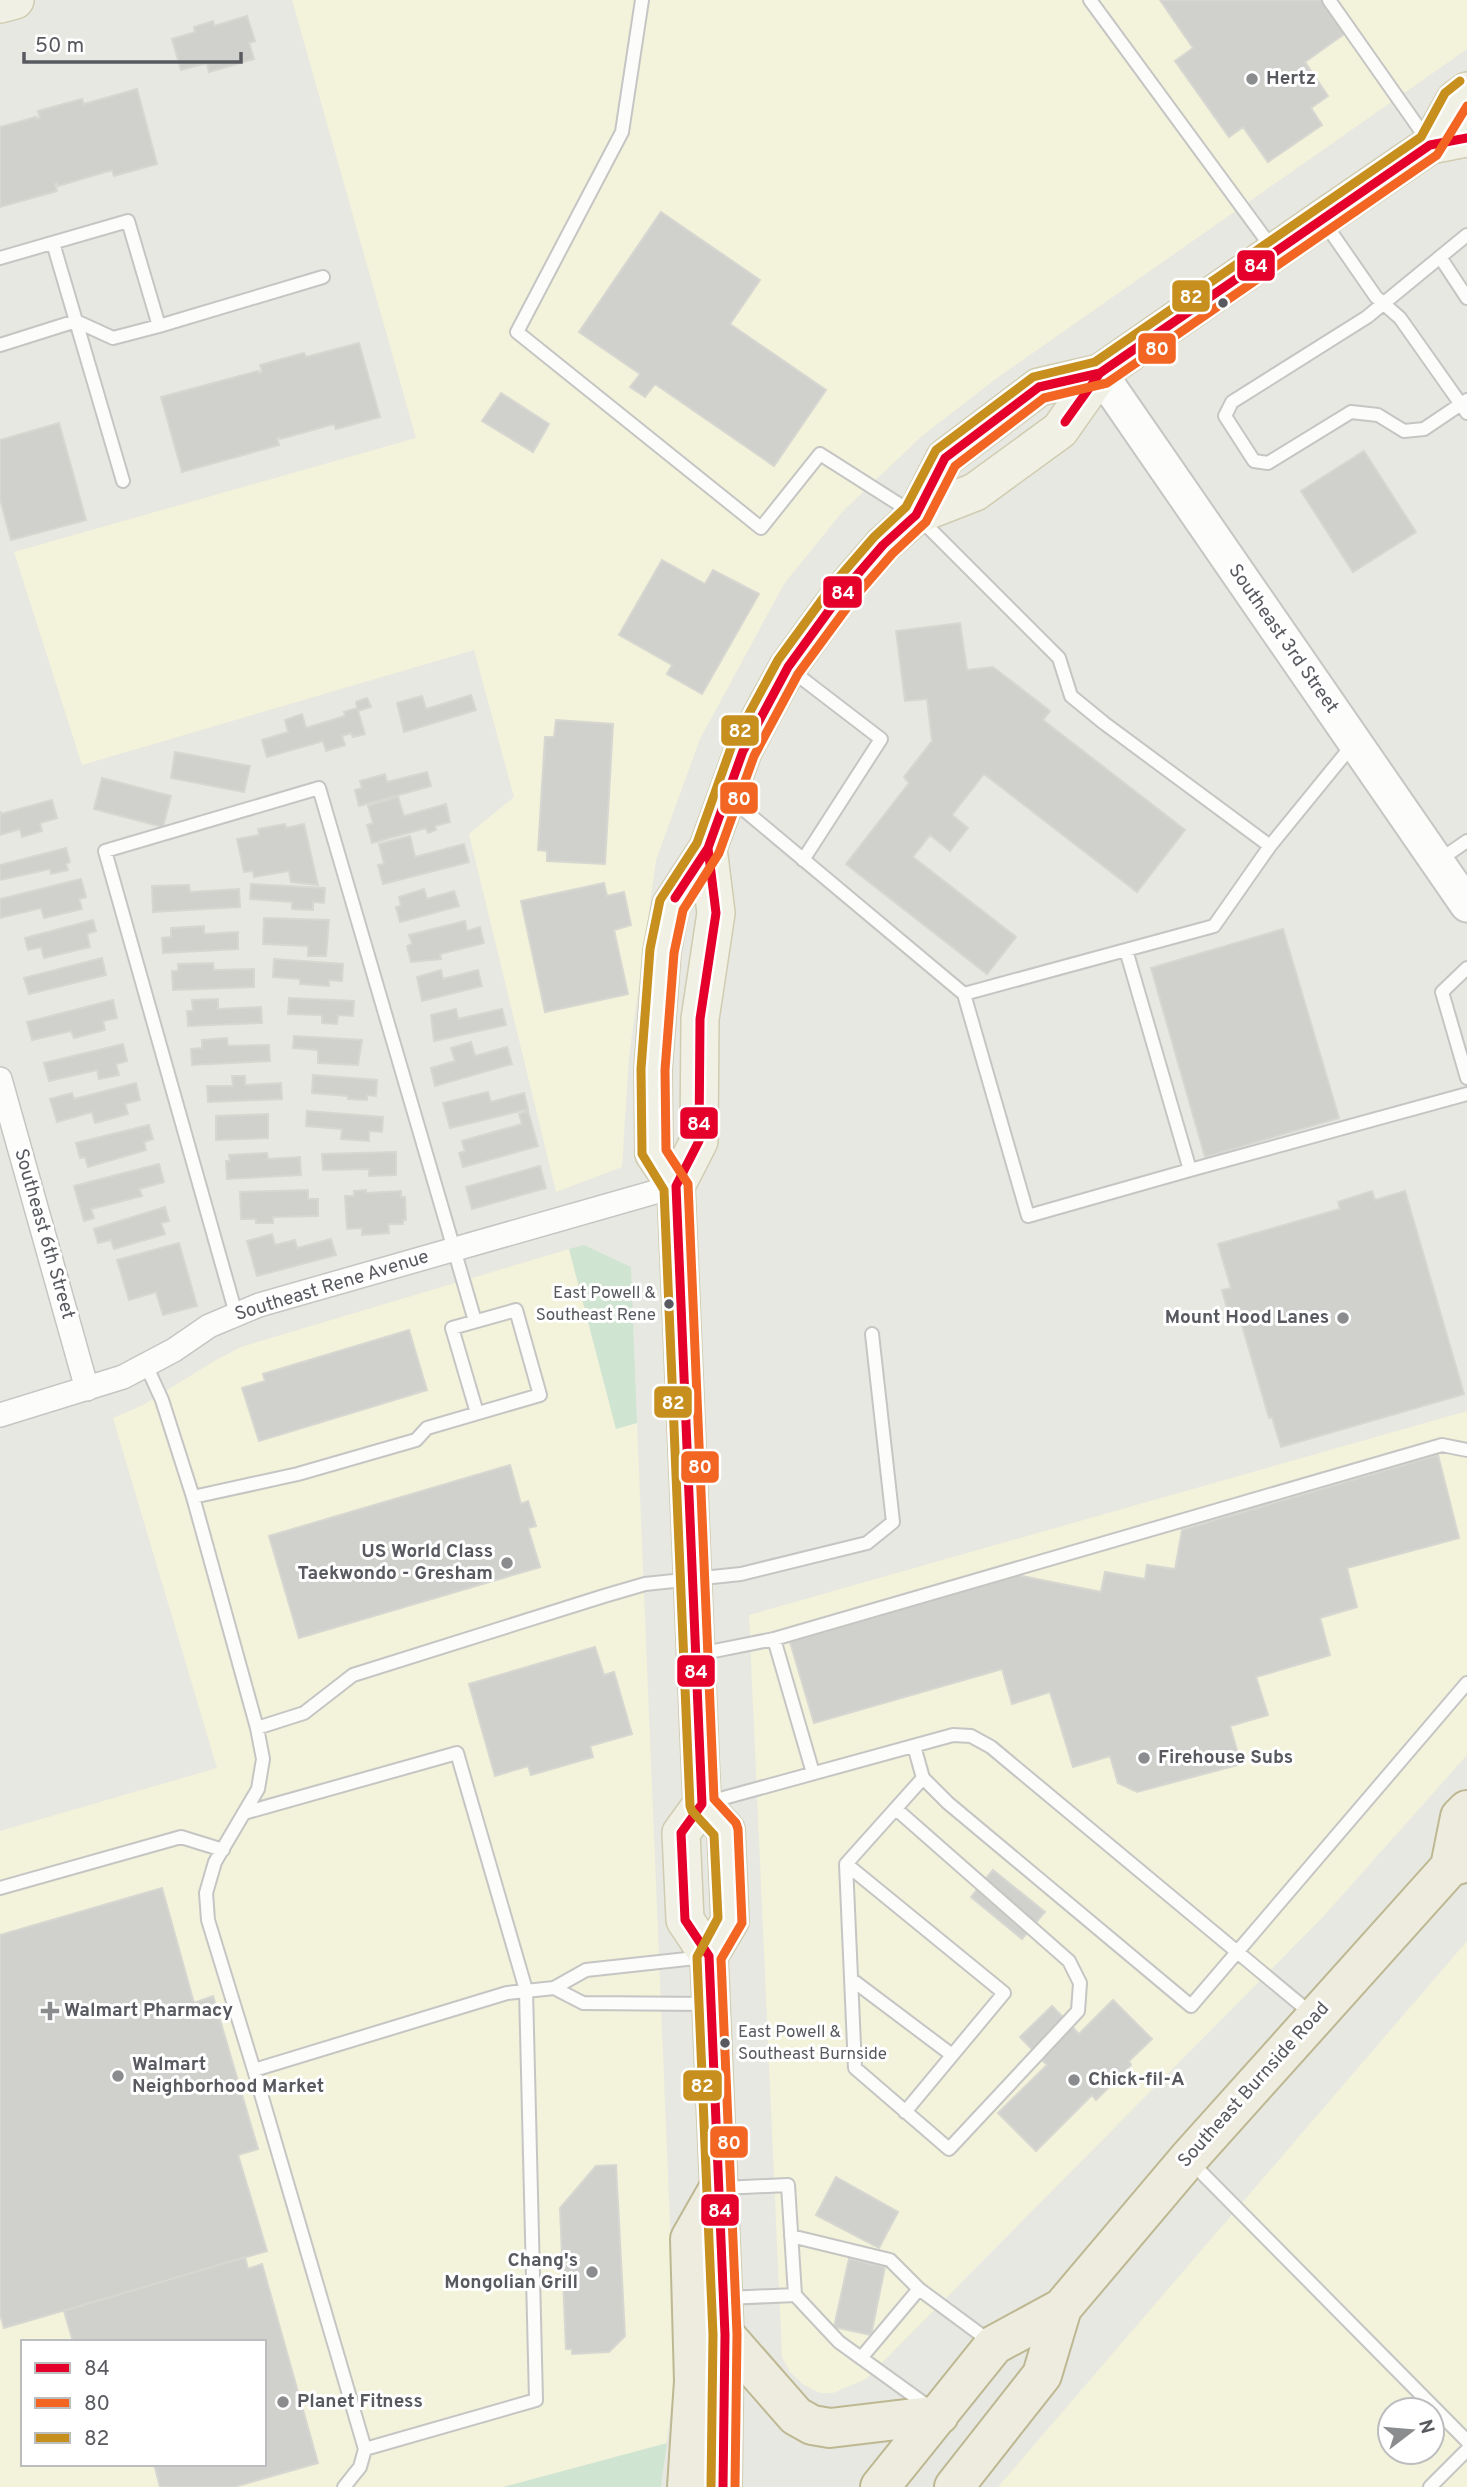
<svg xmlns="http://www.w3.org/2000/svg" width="1467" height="2487" font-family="Overpass,sans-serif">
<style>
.commercial{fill:#f3f2da;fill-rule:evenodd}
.green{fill:#d0e5d1}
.building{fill:#d0d0cc;stroke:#d7d7d2;stroke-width:2}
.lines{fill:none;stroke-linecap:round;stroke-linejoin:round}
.lane-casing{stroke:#c5c6c4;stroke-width:16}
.street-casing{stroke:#c5c6c4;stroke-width:26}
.secondary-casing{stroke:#c5c7c5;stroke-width:37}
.primary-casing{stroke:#cfccb0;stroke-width:40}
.highway-casing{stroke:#bdb892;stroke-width:42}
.lane{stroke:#fcfcfb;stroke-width:12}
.street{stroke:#fcfcfb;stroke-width:23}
.secondary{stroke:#fcfcfb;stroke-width:33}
.primary{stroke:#f0f0e5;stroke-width:37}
.highway{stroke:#edecdf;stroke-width:38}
.bus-1-casing{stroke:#fff;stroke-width:14}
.bus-2-casing{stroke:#fff;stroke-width:14}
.bus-3-casing{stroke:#fff;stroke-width:14}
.bus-1{stroke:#e4002b;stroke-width:9}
.bus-2{stroke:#f26522;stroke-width:9}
.bus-3{stroke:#c78f1d;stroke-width:9}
.poi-dot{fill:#8a8c8e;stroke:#fff;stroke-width:2.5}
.bus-dot{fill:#585a60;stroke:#fff;stroke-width:2.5}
.labels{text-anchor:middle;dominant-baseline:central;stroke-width:6;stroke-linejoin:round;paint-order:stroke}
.bus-label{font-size:17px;fill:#585a60;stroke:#fff;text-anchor:end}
.poi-label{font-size:19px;font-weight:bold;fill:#585a60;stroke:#fff;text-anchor:start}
.street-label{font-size:19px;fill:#585a60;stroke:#fff}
.line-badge{stroke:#fff;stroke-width:2.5}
.badge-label{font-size:19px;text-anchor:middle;font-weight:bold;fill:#fff}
</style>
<rect width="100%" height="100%" fill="#e8e8e2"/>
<path class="commercial" d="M292,0H1467V49L997,378L922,436L843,511L784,584L700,739L656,860L629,1057L622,1167L556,1192L469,834L514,797L474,650L82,765L14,552L416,438Z
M569,1249L616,1428L637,1423L674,2321L673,2392L661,2487H0V1831L217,1768L113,1418L143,1405L216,1360L241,1347ZM23,2342H264V2464H23Z
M1467,1411V1755L1321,1919L866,2379L833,2393H820L804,2385L790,2372L782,2357L749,1615Z
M1467,1941V2487H998ZM1390,2410H1432V2452H1390Z"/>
<path class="green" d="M584,1245L631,1267L637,1423L616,1429L569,1249Z
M667,2443L661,2487H503Z"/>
<path class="building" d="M1160,0H1325L1347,32L1305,62L1328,96L1311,108L1322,125L1268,162L1243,127L1229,137L1175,61L1193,48Z
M247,16L255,41L249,43L254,59L209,72L207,63L181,70L172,39L195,32L194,27L213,21L214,26Z
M137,89L157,164L114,176L112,170L58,186L57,183L55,184L57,191L0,207V127L36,117L37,119L40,118L38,111L82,99L84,104Z
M661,212L760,280L730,324L826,390L774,466L655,384L645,397L630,387L640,374L579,332Z
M359,343L380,417L336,429L334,424L280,439L279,437L277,438L279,445L182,472L161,397L258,371L259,373L262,372L260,365L304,353L306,357Z
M501,393L549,424L533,452L482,421Z
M59,423L86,520L11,540L0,499V440Z
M1364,451L1416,532L1353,572L1301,491Z
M662,560L705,584L713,570L759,594L702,694L667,674L672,665L619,635Z
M960,623L967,670L993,667L1050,711L1043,720L1185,830L1137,892L984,774L952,815L968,828L950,851L930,835L913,857L1016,937L987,974L846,864L909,783L904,777L932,741L927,699L905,701L896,631Z
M471,695L476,710L404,732L397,703L422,696L426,709Z
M367,698L371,707L358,711L365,734L353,737L351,733L342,736L345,745L326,751L323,741L267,757L262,740L288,732L285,720L302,714L306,728L345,716L344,712L357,708L356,702Z
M556,720L613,724L605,864L547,861V851L538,850L545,737H554Z
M175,752L250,766L244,792L171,778Z
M427,772L431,786L359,806L355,790L362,788L360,781L385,774L387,782Z
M102,778L171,796L163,827L94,809Z
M398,797L404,816L446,804L450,822L435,826L436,830L428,833L426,828L372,843L367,825L373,823L368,806Z
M52,800L57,818L40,823L42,831L22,837L20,829L0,835V811L1,814Z
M285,824L286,828L304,824L318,885L291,882L289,871L254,877L253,871L244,872L237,839L259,835L258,829Z
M410,836L415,857L464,844L469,862L383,884L378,865L384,864L379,844Z
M66,848L70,862L66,864L68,870L51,874L50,869L0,880V865Z
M81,879L86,897L79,899L82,909L44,918L41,908L0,918V899Z
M604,883L607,896L624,892L631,925L614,930L628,994L545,1012L521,901Z
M251,884L325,888L324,903L313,902V910L292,909V902L250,899Z
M189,885L190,892L239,889L240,907L153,912L152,886Z
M424,889L427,899L454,891L459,906L400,922L396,907L401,906L399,897Z
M264,918L329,920L326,956H308V946L263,944Z
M93,920L96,931L87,934L90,947L44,958L41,947L28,950L25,938Z
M465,921L467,931L480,927L484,943L440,954L441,959L411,962L407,946L412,944L409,935Z
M204,926V934L238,932V949L163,953L162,938L171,937V928Z
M1283,929L1339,1118L1205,1157L1151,968Z
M102,958L106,975L29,994L24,978Z
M274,959L343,964L342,981L329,980V986L300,984V979L273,977Z
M213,963L214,970L254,969V987L173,990L172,971H178V964Z
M441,970L443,979L478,970L482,986L422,1001L417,977Z
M289,998L354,1001L353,1016L338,1015L337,1024L322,1023V1015L288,1014Z
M218,999V1009L261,1007L262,1023L188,1026L187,1011H193L192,1000Z
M113,1000L117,1018L103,1021L105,1030L74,1038L71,1031L32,1040L27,1022Z
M456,1009L458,1019L502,1009L506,1025L434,1041L431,1015Z
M294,1036L362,1040L358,1065L318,1063V1050L293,1048Z
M227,1038L228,1046L269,1045L270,1061L192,1065L191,1049L202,1048V1040Z
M471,1042L475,1056L507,1047L512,1064L435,1086L431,1068L455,1061L451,1048Z
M123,1044L127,1061L116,1064L119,1075L99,1079L97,1070L49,1081L44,1063Z
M313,1075L377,1080L376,1096L367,1095V1100L348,1099V1096L312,1093Z
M232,1076H245V1085L281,1083L282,1099L208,1102L207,1086H233Z
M136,1083L140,1100L125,1104L128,1114L95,1123L92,1112L57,1122L50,1099L72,1093L74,1099Z
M488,1092L491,1102L524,1093L528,1109L450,1128L443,1103Z
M307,1111L383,1117L382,1132L369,1131V1141L341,1139L342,1129L306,1126Z
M528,1111L538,1146L463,1167L459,1153L465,1151L462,1141L522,1124L519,1114Z
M268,1114V1138L216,1140V1116Z
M149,1125L153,1139L144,1142L146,1150L88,1167L85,1157L80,1158L76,1143Z
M396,1152V1175L369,1176V1169L323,1170L322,1154Z
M267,1153L268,1159L300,1157L301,1175L227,1179L226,1161H230L229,1155Z
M159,1164L164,1182L139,1189L142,1196L91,1209L94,1218L84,1221L74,1186Z
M540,1166L546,1188L472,1209L466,1187Z
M308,1190V1199H318V1216L273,1217V1223H256V1219H241L240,1192Z
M366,1190V1193L401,1191V1197H405L406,1220H403V1224H388L389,1233L362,1235V1228L347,1229L345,1196H354V1191Z
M1372,1191L1375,1200L1405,1191L1464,1394L1281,1447L1272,1417L1269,1418L1241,1322L1245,1321L1242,1312L1229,1316L1222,1290L1231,1288L1218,1244L1340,1209L1338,1202Z
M165,1207L169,1221L161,1223L165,1234L114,1249L111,1240L98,1243L94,1229Z
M272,1234L275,1245L295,1240L297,1248L331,1239L336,1255L257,1276L247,1241Z
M179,1243L197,1306L163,1315L156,1292L129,1300L117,1260Z
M409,1330L427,1390L259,1441L242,1388L265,1381L263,1374Z
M1438,1455L1459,1538L1347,1568L1357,1607L1320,1618L1330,1655L1256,1677L1268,1715L1230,1726L1241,1764L1137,1792L1118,1783L1110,1756L1073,1767L1050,1692L1012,1704L1002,1669L814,1723L790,1642L1017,1575L1101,1592L1105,1572L1145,1579L1147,1565L1175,1569L1182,1530Z
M510,1465L521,1504L528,1501L536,1526L528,1528L540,1567L299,1638L269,1536Z
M595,1647L604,1675L614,1672L632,1734L590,1746L593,1757L531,1775L528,1766L495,1776L469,1684Z
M993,1870L1045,1912L1022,1939L971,1897Z
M162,1888L194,2003L213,1996L258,2149L238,2155L267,2251L4,2328L0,2314V1935Z
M1113,2000L1152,2039L1129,2061L1131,2065L1096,2100L1092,2095L1036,2151L998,2113L1047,2065L1020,2037L1052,2006L1079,2034Z
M616,2165L625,2336L609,2352L572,2354V2349H566L560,2208L596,2166Z
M836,2177L898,2212L879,2248L816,2215Z
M245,2257L248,2269L262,2264L318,2463L234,2487H160L154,2464H264V2342H73L64,2311Z
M849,2259L885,2267L871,2335L834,2327Z"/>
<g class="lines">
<defs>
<path id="lane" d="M642,0L622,132L517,332L761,528L820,454L916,515L1059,658L1071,696L1104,723L1270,846L1354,743
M1090,0L1272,248
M1329,0L1428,141
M1324,222L1376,297L1400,318L1467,413
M53,243L123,481
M1440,257L1467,235
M0,258L128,221L159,326L323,277
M1467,298L1440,257L1367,317L1232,402L1225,416L1254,461L1268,463L1351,412L1378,415L1404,431L1424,429L1467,400
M0,345L76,321L113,338L159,326
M791,670L881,739L803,860
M731,799L964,994L1214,926L1270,846
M1438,861L1467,841
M1126,950L1190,1170L1467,1094
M1467,968L1442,992L1467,1078
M964,994L1028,1216L1190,1170
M236,1314L105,851L319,788L475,1321
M146,1365L162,1400L193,1497L257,1728L263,1759L258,1789L215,1862L206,1893L208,1920L254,2070L507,1993L554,1988L586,1970L705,1957
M193,1497L298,1474L416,1440L427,1428L540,1395L516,1310L452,1328L477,1413
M774,1639L813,1773
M699,1654L774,1639L1442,1445L1467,1450
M257,1728L304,1713L353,1675L604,1596L645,1584L741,1574L867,1543L893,1522L872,1334
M914,1746L923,1778L948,1803L1191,2006L1467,1683
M709,1802L953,1735L971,1736L991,1747L1313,2015
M896,1809L1069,1961L1080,1983L1078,2011L949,2149L855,2068L846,1864L923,1778
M244,1813L457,1753L526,1990L536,2400L365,2449L254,2070
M846,1864L1004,1993L905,2112
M0,1888L181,1837L223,1850
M851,1979L952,2055
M554,1988L583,2003L708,2004
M1191,2162L1467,2441
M723,2188L788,2185L795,2295L727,2298
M791,2236L890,2260L919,2289
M795,2295L839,2342L929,2407
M861,2358L919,2289L992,2343
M344,2487L360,2467L365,2449
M1430,2487L1467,2450"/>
<path id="street" d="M0,1079L87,1389
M0,1415L123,1377L174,1350L209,1326L259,1305L676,1186"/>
<path id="secondary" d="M1100,373L1467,905"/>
<path id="primary" d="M0,4L15,0
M1430,145L1455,100L1467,91
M916,515L975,492L1060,430L1100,373L1322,219L1430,145L1467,138
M708,848L716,913L700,1019L699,1141L676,1186L702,1804L681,1833L685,1920L709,1956L725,2335L723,2487
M676,1186L654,1154L653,1070L662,951L671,905L708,848L743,751L765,709L788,667L844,590L883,545L916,515L945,458L1039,387L1100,373
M702,1804L726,1830L730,1921L709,1956"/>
<path id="highway" d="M1450,1867L1460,1817L1467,1810
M725,2335L796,2416L812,2425L830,2428L939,2415
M687,2487L694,2381L690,2239L719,2188
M880,2487L994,2345L1062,2308L1188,2159L1450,1867L1467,1862
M954,2487L1042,2375L1062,2308"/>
</defs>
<use href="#lane" class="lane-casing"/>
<use href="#street" class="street-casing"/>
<use href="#secondary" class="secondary-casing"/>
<use href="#primary" class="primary-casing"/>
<use href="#highway" class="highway-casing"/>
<use href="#lane" class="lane"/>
<use href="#street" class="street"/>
<use href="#secondary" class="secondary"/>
<use href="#primary" class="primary"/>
<use href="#highway" class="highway"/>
<defs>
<path id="bus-1" d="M1065,422L1100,373L1430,145L1467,138
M708,848L716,913L700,1019L699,1141L676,1186L702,1804L681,1833L685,1920L709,1956L725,2335L723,2487
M675,898L708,848L743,751L788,667L844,590L883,545L916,515L945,458L1039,387L1100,373"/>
<path id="bus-2" d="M735,2487L737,2334L721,1959L742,1923L738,1829L736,1823L714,1799L688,1184L666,1150L665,1070L674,953L683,910L719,853L754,756L798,674L854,598L892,554L926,522L955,466L1044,398L1107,383L1437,155L1467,106"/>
<path id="bus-3" d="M711,2487L713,2335L697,1957L718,1918L714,1835L692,1811L690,1806L664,1190L642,1154L641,1069L650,949L660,900L697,843L732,745L778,660L835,582L874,537L906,507L936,450L1033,377L1095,362L1421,137L1445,93L1460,81"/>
</defs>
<use href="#bus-1" class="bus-1-casing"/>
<use href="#bus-2" class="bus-2-casing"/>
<use href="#bus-3" class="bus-3-casing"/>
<use href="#bus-1" class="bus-1"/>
<use href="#bus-2" class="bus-2"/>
<use href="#bus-3" class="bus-3"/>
</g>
<g class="poi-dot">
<circle cx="1252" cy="79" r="7"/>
<circle cx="1343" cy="1318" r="7"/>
<circle cx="507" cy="1563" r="7"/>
<circle cx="1144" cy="1758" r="7"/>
<path d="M46.5 2000.5h7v7h7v7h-7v7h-7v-7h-7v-7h7z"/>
<circle cx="118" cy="2076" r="7"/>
<circle cx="1074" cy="2080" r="7"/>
<circle cx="592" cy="2272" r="7"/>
<circle cx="283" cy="2402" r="7"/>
</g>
<g class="bus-dot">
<circle cx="1223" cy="303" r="6"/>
<circle cx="669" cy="1304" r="6"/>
<circle cx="725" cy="2043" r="6"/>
</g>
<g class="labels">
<g class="bus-label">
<text x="656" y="1294">East Powell &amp;<tspan x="656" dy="22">Southeast Rene</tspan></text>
<text x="738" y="2033" text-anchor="start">East Powell &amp;<tspan x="738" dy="22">Southeast Burnside</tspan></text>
</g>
<g class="poi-label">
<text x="1266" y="79">Hertz</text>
<text x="1329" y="1318" text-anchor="end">Mount Hood Lanes</text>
<text x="493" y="1552" text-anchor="end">US World Class<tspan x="493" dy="22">Taekwondo - Gresham</tspan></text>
<text x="1158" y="1758">Firehouse Subs</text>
<text x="64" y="2011">Walmart Pharmacy</text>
<text x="132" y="2065">Walmart<tspan x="132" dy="22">Neighborhood Market</tspan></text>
<text x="1088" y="2080">Chick-fil-A</text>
<text x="578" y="2261" text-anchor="end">Chang's<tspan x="578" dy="22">Mongolian Grill</tspan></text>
<text x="297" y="2402">Planet Fitness</text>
</g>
<g class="street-label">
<text transform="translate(1283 639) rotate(55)">Southeast 3rd Street</text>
<text transform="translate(44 1234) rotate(74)">Southeast 6th Street</text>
<text transform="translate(332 1286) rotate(-17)">Southeast Rene Avenue</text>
<text transform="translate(1254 2085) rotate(-48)">Southeast Burnside Road</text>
</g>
</g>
<g class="line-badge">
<rect x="1236" y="249" width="40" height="33" rx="7" fill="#e4002b"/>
<rect x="1171" y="279" width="40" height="34" rx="7" fill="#c78f1d"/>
<rect x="1137" y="332" width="40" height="33" rx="7" fill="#f26522"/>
<rect x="822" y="575" width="41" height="34" rx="7" fill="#e4002b"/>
<rect x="720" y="714" width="40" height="33" rx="7" fill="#c78f1d"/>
<rect x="719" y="781" width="40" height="34" rx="7" fill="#f26522"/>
<rect x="679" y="1106" width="40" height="34" rx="7" fill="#e4002b"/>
<rect x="653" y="1385" width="40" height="34" rx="7" fill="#c78f1d"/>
<rect x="680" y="1450" width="40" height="34" rx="7" fill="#f26522"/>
<rect x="676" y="1654" width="40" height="34" rx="7" fill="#e4002b"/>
<rect x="682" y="2069" width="41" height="33" rx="7" fill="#c78f1d"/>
<rect x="709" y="2125" width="40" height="34" rx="7" fill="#f26522"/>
<rect x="700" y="2193" width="40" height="34" rx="7" fill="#e4002b"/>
</g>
<g class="badge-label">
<text x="1256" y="272">84</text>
<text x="1191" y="303">82</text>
<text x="1157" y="355">80</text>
<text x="843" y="599">84</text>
<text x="740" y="737">82</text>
<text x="739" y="805">80</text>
<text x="699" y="1130">84</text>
<text x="673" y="1409">82</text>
<text x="700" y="1473">80</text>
<text x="696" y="1678">84</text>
<text x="702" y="2092">82</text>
<text x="729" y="2149">80</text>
<text x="720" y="2217">84</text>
</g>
<rect x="21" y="2340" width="245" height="126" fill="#ffffff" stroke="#bcbdbf" stroke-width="2"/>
<rect x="35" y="2363" width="35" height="10" fill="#e4002b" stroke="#bcbdbf" stroke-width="2"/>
<text x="84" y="2375" font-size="21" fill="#585a60">84</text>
<rect x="35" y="2398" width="35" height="10" fill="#f26522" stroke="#bcbdbf" stroke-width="2"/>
<text x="84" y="2410" font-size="21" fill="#585a60">80</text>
<rect x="35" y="2433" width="35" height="10" fill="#c78f1d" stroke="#bcbdbf" stroke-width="2"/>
<text x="84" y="2445" font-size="21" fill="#585a60">82</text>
<g transform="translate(1411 2431) rotate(74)"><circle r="33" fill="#ffffff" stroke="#bcbdbf" stroke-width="2"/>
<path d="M0-5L12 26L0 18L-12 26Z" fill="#8a8c8e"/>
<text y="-10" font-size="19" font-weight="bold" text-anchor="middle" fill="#585a60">N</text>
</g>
<path d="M24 52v10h217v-10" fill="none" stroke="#585a60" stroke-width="3.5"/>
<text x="35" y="52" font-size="21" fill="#585a60" stroke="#ffffff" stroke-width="5" paint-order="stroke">50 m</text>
</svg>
